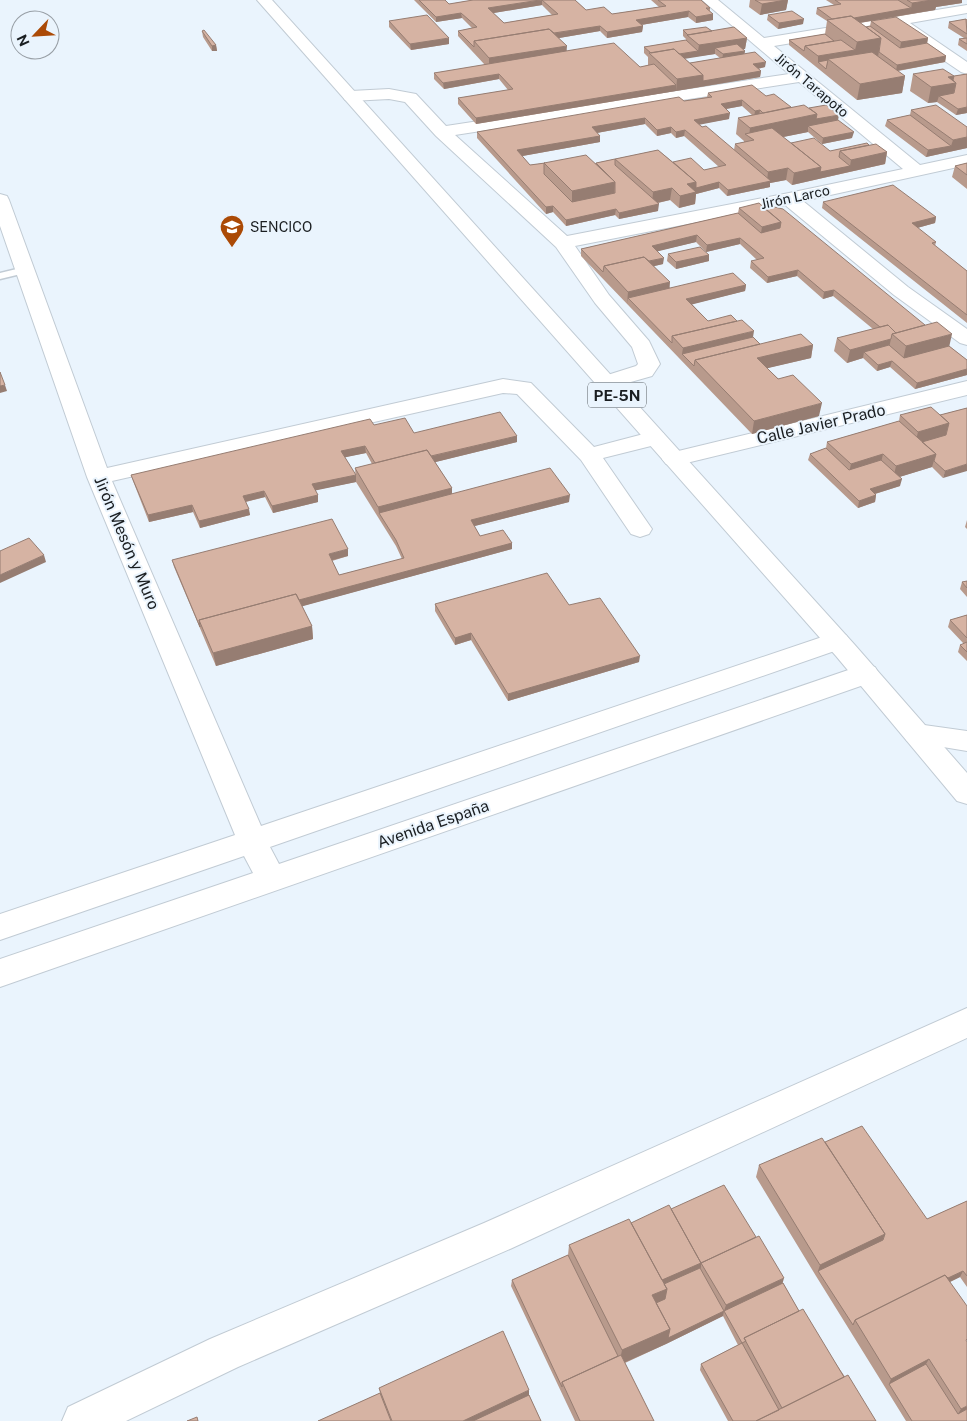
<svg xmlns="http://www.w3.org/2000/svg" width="967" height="1421" font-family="'Public Sans',sans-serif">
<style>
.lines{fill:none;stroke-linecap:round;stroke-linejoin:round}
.lane-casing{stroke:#c1cbd4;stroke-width:3}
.street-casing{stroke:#c1cbd4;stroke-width:2}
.highway-casing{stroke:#c1cbd4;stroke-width:2}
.lane{fill:#fff;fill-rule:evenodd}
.street{fill:#fff;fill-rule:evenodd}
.highway{fill:#fff;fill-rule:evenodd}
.wall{fill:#b89a8c;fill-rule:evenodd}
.shaded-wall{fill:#967d72}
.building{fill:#d6b3a3;stroke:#967d72}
.labels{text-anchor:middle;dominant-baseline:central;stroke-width:4;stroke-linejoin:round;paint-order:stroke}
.far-street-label{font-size:14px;fill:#1a1e21;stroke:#eaf4fd}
.far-poi-label{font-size:14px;fill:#1a1e21;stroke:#eaf4fd;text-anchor:start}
.shield{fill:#eaf4fd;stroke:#585e63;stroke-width:1}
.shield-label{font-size:15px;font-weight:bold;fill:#1a1e21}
.street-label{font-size:16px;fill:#1a1e21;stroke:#eaf4fd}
</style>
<rect width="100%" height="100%" fill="#eaf4fd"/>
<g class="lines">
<defs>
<path id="lane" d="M25,267L30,270L29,272L0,279V273Z"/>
<path id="street" d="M702,0H718L764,38L967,5V13L910,23L967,62V74L961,72L893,26L774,46L920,165L967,155V165L803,201L908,287L967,329V345L960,343L894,295L785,205L575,246L609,295L649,341L660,364L652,376L606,389L598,388L595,383L598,378L636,366L638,364L632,347L595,303L556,247L436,136L405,102L389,99L351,101L345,100L343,96L345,92L351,91L389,89L416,94L446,126L789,74ZM799,82L903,169L789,193L567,236L455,135Z
M0,194L7,196L9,200L107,468L503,379L531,383L594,447L655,431L663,433L666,438L663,443L603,458L652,529L649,534L640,537L631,534L581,460L517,394L503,393L112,481L261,826L828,635L837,632L846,635L850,641L846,647L270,847L279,864L857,667L866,665L875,667L879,674L875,681L0,987V959L253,873L244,856L0,940V914L235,835L87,477L0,226Z
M967,381V395L674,466L666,464L662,459L666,454Z
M917,724L967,731V751L907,741L903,734L907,727Z
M967,1008V1038L510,1249L238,1367L126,1421H62L68,1407L210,1339L484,1223Z"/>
<path id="highway" d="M257,0H272L854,644L967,773V804L957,801L836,656Z"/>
</defs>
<use href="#lane" class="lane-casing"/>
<use href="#street" class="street-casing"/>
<use href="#highway" class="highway-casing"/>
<use href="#lane" class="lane"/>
<use href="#street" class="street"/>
<use href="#highway" class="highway"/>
</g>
<path class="wall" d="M414,0H445L449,4L473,0H575L586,10L612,14L659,7L651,0H701L710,8V12L713,14V20L696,23L688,17L641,25L643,26L642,32L607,38L600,31L559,38L567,51L640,67L649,65H648V57L644,53V47L686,40V39L683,36V30L712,31L747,38L745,49H743L745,51L744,54L765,67L758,69L761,71L760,77L476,124L458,104V98L508,90L499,79L444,89L434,79V73L485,65L458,36V31L472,28L462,18L436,22ZM542,5L552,15L504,23L493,13ZM715,54L720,58L690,63L684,58Z
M750,0H790H788L786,10L760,15L749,7Z
M826,0H962V3L936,7L935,10L860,23L866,27L870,26L871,21L928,38L927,43L946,56L945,62L898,71L905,76L902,93L857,100L789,45V40L825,34L827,21L816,14L817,8L834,5Z
M768,15L803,24L778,29L767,20Z
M967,19V51L958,45L959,39L964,38L948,28L949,22Z
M389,21L449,44L411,50L389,27Z
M202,31L216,45L217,51H212L203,37Z
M913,74L954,76L967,74V113L956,115L937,102L928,103L910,91Z
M708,93L766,96L791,107L809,108L838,120L852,138L822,144L808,132L783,137L791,143L830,151L869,145L887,152L885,164L792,185L786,180L770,183V187L727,196L719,188L696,194L695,204L679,208L670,200L658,203V211L619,219L615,215L566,226L553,212L546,214L477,138V132L684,101L707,97ZM742,106L752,115L738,118L736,134L744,141V142L735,144L734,150L699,124L729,119L726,109ZM645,124L657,136L671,133L676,138L684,136L719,167L704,170L673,162L658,150L596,163H545L530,165L522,156L600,142V136L597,133Z
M911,110L967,127V148L926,157L885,126L887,120L910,115Z
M967,163V189L952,177L955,166Z
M823,202L936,217L935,223L917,228L936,242L935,246L967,271V323L822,208Z
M739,208H764L949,346L967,360V375L915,389L890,367L877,371L863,358L847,363L834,351L837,338L873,329L833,296L823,299L797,276L767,283L750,268L751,261L757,260L740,244L706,252L696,242L657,251L663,264L654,266L670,288L746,285L745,291L692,304L708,321L753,337L760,344L813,345L811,358L767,368L819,416L752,434L581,256V249L738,213Z
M668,254L709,255V261L676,269L667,261Z
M967,408L943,478L932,467L899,477L900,486L875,494L876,495L875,502L858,508L808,460L810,454L826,448L827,442L899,421L900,415H940Z
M374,425L414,433L517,436V442L435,462L452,488V494L569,502L474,526L480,536L512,543V549L302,606L312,626L313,639L216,666L174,567L172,560L348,556L332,561L339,575L402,559L396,546L356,482L355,468L372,464L366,453L345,457L356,482L315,490L318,502L273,513L265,497L246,502L250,515L200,528L193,512L149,522L133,481L131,475Z
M967,520V529L965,527Z
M967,581V597L960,589L962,582Z
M435,604L639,662L508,701L471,640L455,645L435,611Z
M967,615V661L958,652L960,645L964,644L948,627L950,620Z
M825,1142L927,1219L967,1201V1287L960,1277L950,1282L967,1421H906L816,1276L756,1177L759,1165Z
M671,1209L783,1283L799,1311L876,1421H728L700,1370L701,1364L738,1345L723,1316L666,1344L625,1363L654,1421H575L511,1286L512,1280L568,1255L569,1245Z
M379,1388L529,1395L541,1421H318L380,1393Z"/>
<path class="shaded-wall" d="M542,0V5L488,14V8Z
M775,0H790H788L786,10L760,15L762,4Z
M932,0H962V3L936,7L935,10L910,14L912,3Z
M911,8L910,14L836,27L835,21Z
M689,11L688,17L635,26L636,20Z
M461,13L462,18L436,22V17Z
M713,14V20L696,23V17Z
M804,19L803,24L778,29L779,23Z
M600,26V31L483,51L478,46Z
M643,26L642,32L607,38V32Z
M449,38V44L411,50L410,44Z
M747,38L745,49L721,53L715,48V54L659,63L656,58L698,51L699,45Z
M881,38L878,57L828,59L827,66L818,62V56L855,50L857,42Z
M928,38L926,49L899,54L901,42Z
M216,45L217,51H212V46Z
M567,46L566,57L489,69V58Z
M745,51L744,56L722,60L723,54Z
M946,56L945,62L896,71L897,65Z
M766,62L765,67L752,70L753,64Z
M761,71L760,77L676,91L677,79L703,75Z
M499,74V79L444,89L443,83Z
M905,76L902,93L857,100L860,84Z
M954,76L956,83L952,99L939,96L937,102L928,103L931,87L948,77Z
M676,85V91L476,124V118Z
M742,100V106L720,110L721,104Z
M967,107V113L956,115L958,109Z
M760,110L759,116L754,117L755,111Z
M730,113L729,119L693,126L694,120Z
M817,114L814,130L808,126V132L753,143L754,140L749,137L750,128Z
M839,115L837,126L814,131L816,119Z
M645,118V124L591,134L592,127Z
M671,127V133L657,136V130Z
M685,130L684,136L676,138V132Z
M854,132L852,138L822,144L823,138Z
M600,136V142L517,157V150Z
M967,137V148L926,157L928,150L951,146L953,140Z
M887,152L885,164L849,172L851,160Z
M850,166L849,172L792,185L794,173L821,167Z
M788,168L786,180L770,183V187L727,196L728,190L767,181L768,172Z
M615,182L614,199L572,208V191Z
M696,182H719V188L696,194L695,204L679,208L680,196L687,184Z
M672,188L670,200L652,204L653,192Z
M659,204L658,211L619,219V213Z
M553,206V212L546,214V207Z
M616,209L615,215L566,226V220Z
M936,217L935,223L910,230L912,223Z
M781,222L779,235L760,239L762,227Z
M697,235L696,242L651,253L652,246Z
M740,238V244L706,252L707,245Z
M709,255V261L676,269V262Z
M664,258L663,264L613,276L608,271Z
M798,270L797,276L767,283L768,277Z
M670,282L669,295L628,298L627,304L628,292Z
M746,285L745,291L686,306V299Z
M834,290L833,296L823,299L824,292Z
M754,331L752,343L682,354L683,348Z
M952,334L948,352L902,364L906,346Z
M891,339L888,352H864L863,358L847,363L850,350Z
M813,345L811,358L755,371L757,358Z
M892,361L890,367L877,371L878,365Z
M967,369V375L915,389L917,383Z
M5,385L7,391L0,393V386Z
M822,403L819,416L752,434L754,421Z
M949,423L944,441L915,444L918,432Z
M517,436V442L379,476L378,469Z
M365,446L366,453L342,458L341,451Z
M883,454L880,467L848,477L851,464Z
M936,454L932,467L893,479L896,466Z
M967,464V471L943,478L945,471Z
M356,475V482L313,491L312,484Z
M902,479L900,486L868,496L870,489Z
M452,488V501L379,513L378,507Z
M264,491L265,497L244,502L243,496Z
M318,495V502L273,513L272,506Z
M570,495L569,502L471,527V520Z
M876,495L875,502L858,508L859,501Z
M192,505L193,512L149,522L148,515Z
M249,509L250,515L200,528L199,521Z
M512,543V549L205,633L202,626Z
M348,549V556L329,561V554Z
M44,555L46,562L0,583V575Z
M312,626L313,639L216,666L213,653Z
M471,633V640L455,645V638Z
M640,656L639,662L508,701V694Z
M885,1234L880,1246L818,1271L820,1265Z
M701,1263L698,1274L658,1287L659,1281Z
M963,1271L960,1277L859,1326L857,1323Z
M784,1278L781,1289L724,1311L726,1305Z
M667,1289L664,1305H650L652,1295Z
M724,1311L723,1316L666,1344L619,1365L622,1350L670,1329Z
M929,1359L923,1369L889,1384L891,1379Z
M529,1390V1400L484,1421H463Z
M967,1406V1412L955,1419L961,1409Z"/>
<path class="building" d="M419,0H445L449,4L473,0H540L488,8L504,23L558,14L542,0H575L586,10L604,7L612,14L666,6L658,0H701L710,8H706L713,14L696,17L689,11L636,20L643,26L607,32L600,26L554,33L549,29L474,41V47L458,31L477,27L461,13L436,17Z
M755,0H786L762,4Z
M835,0H898L911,8L854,18L851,16L832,19L817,8L841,4Z
M907,0H932L912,3Z
M792,11L804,19L779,23L768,15Z
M427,15L449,38L410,44L389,21Z
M851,16L881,38L857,42L827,20Z
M896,17L928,38L901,42L871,21Z
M966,19L967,34L949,22Z
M870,26L900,48L927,43L946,56L897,65L879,52L881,38L866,27Z
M706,27L712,31L688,35L683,30Z
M734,27L747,38L699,45L687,35Z
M549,29L567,46L489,58L474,41Z
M204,30L216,45L212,46L202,31Z
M825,34L834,41L805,46L804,51L789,40Z
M967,38V44L959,39Z
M686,40L698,51L679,54L674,49L651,53L644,47Z
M841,40L855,50L818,56L805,46Z
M614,43L640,67L654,64L676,85L476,118L458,98L513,89L499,74L443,83L434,73Z
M737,44L745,51L723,54L715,48Z
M674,49L703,75L677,79L649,53Z
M755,52L766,62L753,64L761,71L703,81V75L690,63Z
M872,52L905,76L860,84L828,59Z
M828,60L826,69L818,62Z
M943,69L954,76L948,77L956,83L931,87L913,74Z
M967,74V107L958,109L939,96L954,93L956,83L953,80L954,76Z
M752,85L766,96L774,94L791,107L763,113L760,110L755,111L742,100L721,104L730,113L694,120L702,127L706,126L771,181L728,190L719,182L696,188V182L673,162L691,158L704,170L726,165L685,130L676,132L671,127L657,130L645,118L592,127L600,136L517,150L530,165L545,163H544V174L572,202L615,193V182L596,163L615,159V165L659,204L619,213L616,209L566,220L553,206L546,207L477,132L679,97L684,101L712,97L708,93Z
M804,105L817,114L750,128L738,118Z
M826,105L839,115L816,119L817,114L809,108Z
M936,105L967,127V137L953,140L911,110Z
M910,115L951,146L928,150L887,120Z
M838,120L854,132L823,138L808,126Z
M772,128L821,167L794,173L788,168L768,172L735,144L754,140L745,134Z
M814,138L830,151L867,143L869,145L840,151L839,157L850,166L820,172L821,167L791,143Z
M876,144L887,152L851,160L840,151Z
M658,150L696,182L687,184L696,192L680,196L672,188L653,192L615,159Z
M586,155L615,182L572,191L544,163Z
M967,163V175L955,166Z
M893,185L936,217L912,223L936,242L932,243L967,271V315L823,202Z
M759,203L781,222L762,227L739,208Z
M770,206L783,209L925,325L896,333L888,325L880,327L834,290L824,292L798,270L768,277L751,261L764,258L740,238L707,245L697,235L652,246L664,258L649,261L644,257L604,266L603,272L581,249L738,213L761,233L780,228L781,222L764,208Z
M700,247L709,255L676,262L668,254Z
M644,257L670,282L628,292L604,266Z
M733,273L746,285L686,299L708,321L731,315L737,321L672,336V343L628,298Z
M742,320L754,331L683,348L672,336Z
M937,322L952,334L906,346L892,334Z
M888,325L896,333L892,334L891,339L850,350L837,338Z
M801,334L813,345L757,358L778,379L793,375L822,403L754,421L695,360Z
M753,337L760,344L695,360L694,366L682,354Z
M889,345L904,358L949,346L967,360V369L917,383L892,361L878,365L864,352Z
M0,372L5,385L0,386Z
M931,407L949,423L918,432L900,415Z
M967,408V464L945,471L934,461L936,454L922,442L946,435L949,423L940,415Z
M500,412L517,436L431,456L427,450L375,463L365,446L341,451L356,475L312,484L318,495L272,506L264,491L243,496L249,509L199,521L192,505L148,515L131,475L370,419L374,425L405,418L414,433Z
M899,421L936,454L896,466L883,454L851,464L827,442Z
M826,448L849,470L881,460L902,479L870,489L876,495L859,501L810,454Z
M427,450L452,488L378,507L355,468Z
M550,468L570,495L471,520L480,536L503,530L512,543L299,600L296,594L199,620L200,627L172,560L332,519L348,549L329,554L339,575L404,558L396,540L379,513Z
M29,538L44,555L0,575V551Z
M547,573L569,605L600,598L640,656L508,694L471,633L455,638L435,604Z
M967,581V588L962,582Z
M296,594L312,626L213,653L199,620Z
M967,615V638L950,620Z
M967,642V652L960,645Z
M862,1126L927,1219L967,1201V1276L963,1271L948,1278L945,1275L855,1320L853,1325L818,1271L883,1240L885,1234L825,1142Z
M822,1138L885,1234L820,1265L759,1165Z
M724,1185L756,1237L701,1263L700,1268L701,1263L671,1209Z
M669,1205L701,1263L662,1280L631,1223Z
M629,1219L667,1289L652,1295L670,1329L622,1350L569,1245Z
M759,1236L784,1278L726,1305L701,1263Z
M568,1255L618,1356L562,1382V1387L512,1280Z
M700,1268L724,1311L783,1283L799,1311L744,1338L746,1341L742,1343L779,1410L756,1421H733L701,1364L742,1343L724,1311L668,1338L670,1329L656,1303L665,1299L667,1289L664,1284Z
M945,1275L967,1306V1339L966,1340L967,1342V1406L961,1409L929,1359L891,1379L855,1320Z
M803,1309L844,1377L782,1408L744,1338Z
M503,1331L529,1390L463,1421H392L379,1388Z
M621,1355L654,1421H580L562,1382Z
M926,1364L958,1414L967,1409V1421H912L889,1384Z
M848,1375L876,1421H756Z
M380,1393L391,1421H318Z
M529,1395L541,1421H473Z
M197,1417L198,1421H187Z"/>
<defs>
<symbol id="university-pin" viewBox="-11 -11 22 30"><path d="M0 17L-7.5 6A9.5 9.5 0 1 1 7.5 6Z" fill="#ab4a06" stroke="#eaf4fd"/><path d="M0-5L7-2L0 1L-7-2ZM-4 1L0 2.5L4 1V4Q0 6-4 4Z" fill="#fff"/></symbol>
</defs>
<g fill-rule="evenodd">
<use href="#university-pin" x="218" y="213" width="28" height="38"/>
</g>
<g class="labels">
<g class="far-street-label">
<text transform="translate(812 85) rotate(40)">Jirón Tarapoto</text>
<text transform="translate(795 197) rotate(-12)">Jirón Larco</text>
</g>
<g class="far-poi-label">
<text x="250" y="227">SENCICO</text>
</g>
<rect class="shield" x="588" y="382.5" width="58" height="25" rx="4"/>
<g class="shield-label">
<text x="617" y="395">PE-5N</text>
</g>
<g class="street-label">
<text transform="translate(821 424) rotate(-13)">Calle Javier Prado</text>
<text transform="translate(127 543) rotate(67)">Jirón Mesón y Muro</text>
<text transform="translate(433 824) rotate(-19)">Avenida España</text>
</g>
</g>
<g transform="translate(35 35) rotate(245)"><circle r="24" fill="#eaf4fd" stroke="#979ea5"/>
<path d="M0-4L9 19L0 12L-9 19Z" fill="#ab4a06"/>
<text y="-8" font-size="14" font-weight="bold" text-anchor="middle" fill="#1a1e21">N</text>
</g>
</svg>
